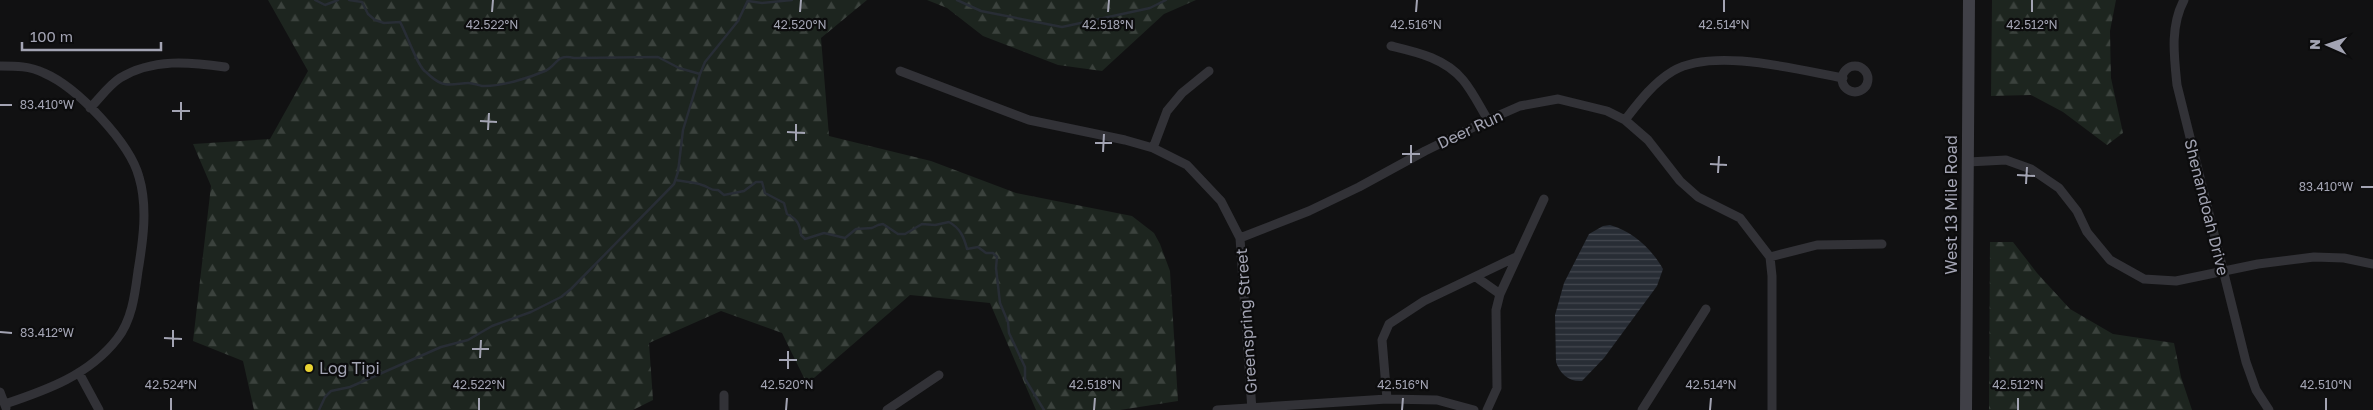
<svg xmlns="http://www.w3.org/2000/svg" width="2373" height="410" font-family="'Golos Text',sans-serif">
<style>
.forest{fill:url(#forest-firs)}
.water{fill:url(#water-rules)}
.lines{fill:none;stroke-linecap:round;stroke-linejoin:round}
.stream{stroke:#282d35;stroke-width:2.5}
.street{stroke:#323237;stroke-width:9}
.secondary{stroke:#404047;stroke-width:12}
.ticks{fill:none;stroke:#a3a4b3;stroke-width:2}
.poi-dot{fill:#e9d332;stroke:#0c0c0d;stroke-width:2}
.labels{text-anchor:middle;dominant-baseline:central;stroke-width:4.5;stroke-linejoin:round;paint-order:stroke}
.street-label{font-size:16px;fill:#a3a4b3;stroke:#0c0c0d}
.poi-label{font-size:16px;fill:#a3a4b3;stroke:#0c0c0d;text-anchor:start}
.ticks-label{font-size:12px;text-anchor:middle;fill:#a3a4b3;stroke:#0c0c0d;stroke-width:4.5;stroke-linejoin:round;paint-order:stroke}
</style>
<defs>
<pattern id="forest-firs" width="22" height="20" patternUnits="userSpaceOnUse" patternTransform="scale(1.25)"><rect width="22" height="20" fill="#1d251f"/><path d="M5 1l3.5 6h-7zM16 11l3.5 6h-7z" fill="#3b423d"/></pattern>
<pattern id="water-rules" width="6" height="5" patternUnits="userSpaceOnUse" patternTransform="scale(1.25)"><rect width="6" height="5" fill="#282d35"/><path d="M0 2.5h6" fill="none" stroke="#444850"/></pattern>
</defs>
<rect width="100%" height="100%" fill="#111112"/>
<path class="forest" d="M268,0H867L821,38L829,136L931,161L1016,193L1132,216L1154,233L1160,244L1170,271L1178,401L1120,410H1036L990,303L910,295L807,384L782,333L721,311L649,343L653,400L633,410H254L243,361L193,341L211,186L193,144L270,139L308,71Z
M927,0H1196L1164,14L1102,71L1058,65L983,36L947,8Z
M1992,0H2116L2110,31L2111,78L2123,133L2107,145L2063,112L2031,95L1991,96Z
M1990,242H2013L2037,273L2070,309L2113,334L2174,343L2181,377L2192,410H1989Z"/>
<path class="water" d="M1610,225C1633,232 1651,248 1663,269L1657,286L1604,358L1582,381C1569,382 1560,374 1556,362L1555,315L1564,283L1589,234L1603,226Z"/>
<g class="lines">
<path class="stream" d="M315,0L325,5L338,0
M349,0L362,2L368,14L375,20L384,23L400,22C406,32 418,68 426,72C430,76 436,81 441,83C448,87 460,83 468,83C473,83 477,85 482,86C500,87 529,78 545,71C557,66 556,53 574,58L658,57L679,68L700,74
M957,0L981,11L1062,27L1150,8L1166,0
M748,1L762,3L792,0
M676,180C684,182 695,182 702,185C709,187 711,191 718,190L724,195L744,191L756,182H762L765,193L784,203L787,214C797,219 800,224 801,235L805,239L824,233L845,238L856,229L872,228L878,225L883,224L898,234H905L922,224L935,225L949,222C960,228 964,237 967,249L978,247L986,253H993L997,257L996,268L1000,303L1008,322L1009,333L1025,367V379L1044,410
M319,410L325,397L331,391L350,387L441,347L468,340L492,326L531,312L561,297L571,289L674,184L678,172L683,130L700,74L705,62L738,21L748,0"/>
<path class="street" d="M2184,0C2170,26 2174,56 2177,85L2246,362L2256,390L2269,410
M1391,46C1416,52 1445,58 1463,80C1473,92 1480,107 1488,120
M0,66C16,66 30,66 44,73C77,87 130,143 139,177C148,207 143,241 138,271C135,294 132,320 117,339C89,375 47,390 5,404
M1842 79a13 13 0 1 1 26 0a13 13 0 1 1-26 0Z
M900,71L1029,120L1125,140L1153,148L1187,165L1221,201L1240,238L1252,410
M90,108C99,99 109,85 120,78C153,58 190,62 225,67
M1625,120C1639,102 1653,83 1673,71C1714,47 1798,70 1843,78
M1153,148L1167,111L1182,93L1209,71
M1968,162L2006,160L2031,169L2059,188L2077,211L2087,232L2110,260L2144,279L2176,281L2258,264L2314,257L2344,258L2373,264
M1240,238L1309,211L1359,187L1425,151L1488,120L1520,106L1558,99L1607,111L1625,120L1648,140L1680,181L1698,197L1740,218L1770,257L1772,276V410
M1770,257L1817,245L1882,244
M1476,277L1500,294
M79,373L99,410
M0,392L6,408
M724,395V410
M1387,399L1382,340L1389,324L1424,301L1516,257
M887,410L939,375
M1217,410L1387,399L1437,400L1474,410
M1487,410L1497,388L1496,310L1500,294L1544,199
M1642,410L1706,309"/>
<path class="secondary" d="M1966,410L1969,0"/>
</g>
<path class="ticks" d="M492,12L493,0M800,12L801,0M1108,12L1109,0M1416,12L1417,0M1724,12V0M2032,12V0M0,105H12M172,111H190M181,120V102M480,121L497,122M488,130L489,113M787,132L805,133M796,141V124M1095,143H1112M1103,152L1104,134M1402,154H1420M1411,163V145M1710,164L1727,165M1718,173L1719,156M2017,175L2035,176M2026,184L2027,167M2361,187H2373M0,332L12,333M164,338L182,339M173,347V330M472,349H489M480,358L481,340M779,360H797M788,369V351M171,410V398M479,410V398M786,410L787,398M1094,410L1095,398M1402,410L1403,398M1710,410L1711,398M2018,410V398M2326,410V398"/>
<circle class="poi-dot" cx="309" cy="368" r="5"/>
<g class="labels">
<g class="street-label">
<text transform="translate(1470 129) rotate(-25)">Deer Run</text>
<text transform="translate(1951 205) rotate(-90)">West 13 Mile Road</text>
<text transform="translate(2207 207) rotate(76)">Shenandoah Drive</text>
<text transform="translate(1246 321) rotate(-94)">Greenspring Street</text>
</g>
<g class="poi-label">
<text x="319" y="368">Log Tipi</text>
</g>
</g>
<g class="ticks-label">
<text x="492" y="29">42.522°N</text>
<text x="800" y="29">42.520°N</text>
<text x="1108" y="29">42.518°N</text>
<text x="1416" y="29">42.516°N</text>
<text x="1724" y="29">42.514°N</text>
<text x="2032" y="29">42.512°N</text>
<text x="47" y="109">83.410°W</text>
<text x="2326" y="191">83.410°W</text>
<text x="47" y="337">83.412°W</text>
<text x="171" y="389">42.524°N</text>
<text x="479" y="389">42.522°N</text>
<text x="787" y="389">42.520°N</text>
<text x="1095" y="389">42.518°N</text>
<text x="1403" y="389">42.516°N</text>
<text x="1711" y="389">42.514°N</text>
<text x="2018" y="389">42.512°N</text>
<text x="2326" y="389">42.510°N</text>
</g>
<g transform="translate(2328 45) rotate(272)" stroke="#0c0c0d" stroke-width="4" paint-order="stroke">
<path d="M0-4L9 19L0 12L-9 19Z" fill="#a3a4b3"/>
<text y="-8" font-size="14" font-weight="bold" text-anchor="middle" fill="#a3a4b3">N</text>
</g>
<path d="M22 42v8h139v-8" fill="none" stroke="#a3a4b3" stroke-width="2.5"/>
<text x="30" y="42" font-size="15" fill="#a3a4b3" stroke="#0c0c0d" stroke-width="4" paint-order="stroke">100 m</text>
</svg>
